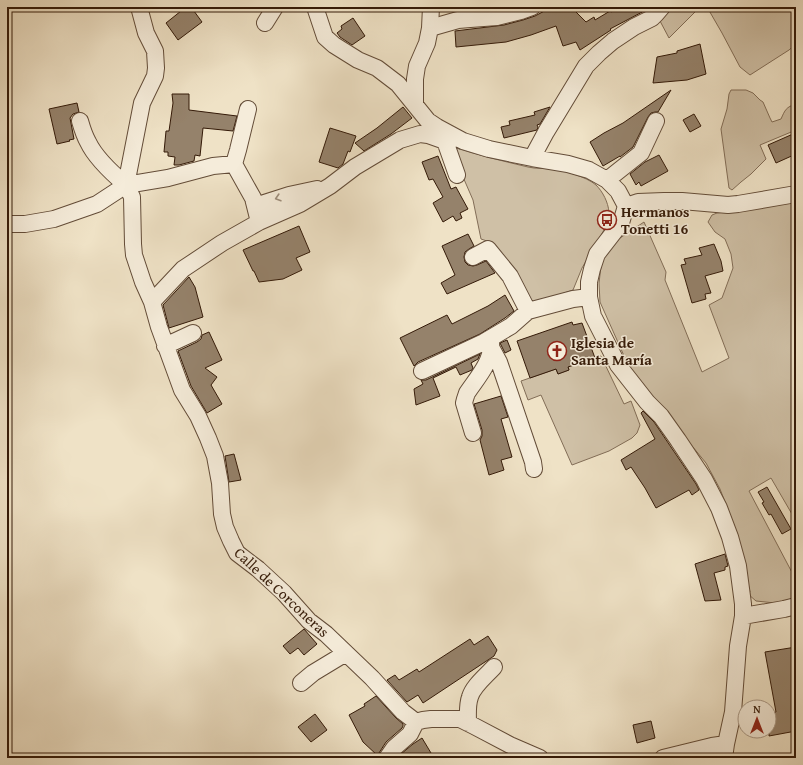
<svg xmlns="http://www.w3.org/2000/svg" width="803" height="765" font-family="'Gentium Book Plus',serif">
<style>
.green{fill:#cfc0a6;stroke:#826d57}
.building{fill:#95826b;stroke:#341a08}
.lines{fill:none;stroke-linecap:round;stroke-linejoin:round}
.minor-casing{stroke:#634c38;stroke-width:18}
.minor{stroke:#f5ecda;stroke-width:16}
.oneway{stroke:#9e8e7c}
.labels{text-anchor:middle;dominant-baseline:central;stroke-width:3;stroke-linejoin:round;paint-order:stroke}
.poi-label{font-size:15px;font-weight:bold;fill:#341a08;stroke:#f5ecda;text-anchor:start}
.street-label{font-size:15px;fill:#341a08;stroke:#f5ecda}
</style>
<rect width="100%" height="100%" fill="#efe2c6"/>
<filter id="stains"><feTurbulence type="fractalNoise" baseFrequency=".005" numOctaves="4"/><feColorMatrix values="0 0 0 0 .2 0 0 0 0 .09 0 0 0 0 .02 0 0 0 .5 -.17"/></filter>
<radialGradient id="worn" r=".72"><stop offset=".6" stop-color="#630" stop-opacity="0"/><stop offset="1" stop-color="#630" stop-opacity=".3"/></radialGradient>
<path class="green" d="M667,7H700L669,38L660,21Z
M707,7H796V44L789,50L750,75L740,67L722,33Z
M731,90H746L753,93L760,100L763,102L770,118L772,122L781,119C785,110 786,107 796,104V130L760,145L766,159L751,174L741,182L732,190L729,188L721,129L727,109L729,94Z
M453,147C477,155 503,161 528,167C536,169 544,168 552,169C563,170 587,177 596,185C603,192 608,202 609,212H606L604,221L608,223L582,268L573,290L530,305L490,242L481,239L473,200L453,154Z
M796,201V521L771,478L749,491L796,580V599L775,603L756,601L748,594L750,592L734,525L720,489L706,463L637,379L625,358L600,302L599,283L602,258L614,242L644,222L666,272L665,280L702,372L729,358L709,305L722,298L733,268L731,254L725,239L715,232L708,222L712,215L717,213L741,210Z
M601,356L624,404L631,401L640,425L637,433L632,438L609,451L572,465L541,395L528,400L521,381L556,369L558,374L569,370L568,365L576,364Z"/>
<path class="building" d="M186,7H191L202,22L178,40L166,23Z
M552,7H571L586,22L594,17L595,20L610,11L611,12L621,7H649L646,10L610,29L611,30L580,50L576,42L563,46L556,26L531,35L506,42L456,47L455,31L504,25L523,20L535,16Z
M353,18L365,36L352,45L340,37L337,33L342,29L341,26Z
M700,44L706,74L687,80L653,83L657,57L677,53V51Z
M671,90L658,112H655L651,113L648,117L633,147L620,157V156L603,166L590,142L604,133L623,123Z
M172,94H189V110L237,116L233,131L203,128L200,156L195,155L194,161L179,165H174L175,157L168,156V152H164L166,131H169L173,103Z
M77,103L79,112L73,114L70,118L74,139L69,140L70,141L57,144L49,109Z
M403,107L412,118L391,134L364,151L355,143L377,128Z
M550,107L540,124L537,125L538,127L537,130L504,138L501,127L510,125L509,121L535,115L534,112Z
M694,114L701,126L690,132L683,120Z
M330,128L356,136L350,152L348,151L343,164L338,168L319,162Z
M793,134L796,141V154L776,163L768,145Z
M659,155L668,171L641,186L639,182L636,185L630,174L645,162Z
M438,156L451,189L456,187L457,189L468,209L460,213L462,218L456,221L453,216L443,222L433,203L443,197L433,179L429,180L422,162Z
M299,226L310,252L296,258L302,270L283,279L259,282L254,271H253L243,250Z
M468,234L474,246L469,249L465,252L464,257L465,262L468,265L473,266L477,265L486,261L495,273L447,294L441,283L455,275L442,246Z
M714,244L721,261L723,271L705,276L711,293L705,294L706,299L692,303L681,265L686,264L684,259L702,255L699,248Z
M189,277L195,287L203,317L169,328L163,305Z
M505,295L514,311L505,318L480,334L418,362L414,366L400,338L447,315L452,324L488,306Z
M572,322L573,325L582,323L595,358L568,367L569,370L558,374L556,369L530,378L517,341Z
M209,332L222,360L205,368L217,377L211,385L222,404L207,413L191,386L178,351L197,342L201,339L202,335Z
M507,340L511,350L505,353L500,343Z
M480,354L478,359L471,363L473,368L472,370L460,375L456,367L433,378L440,396L416,405L414,389L423,384L421,380H426Z
M501,396L508,417L501,419L512,457L501,460L504,470L489,475L480,440L482,436V430L474,404Z
M643,411L654,422L696,484L699,490L692,495L689,490L656,508L645,488L631,467L626,470L621,460L655,439L641,413Z
M234,454L241,480L229,482L225,456Z
M767,487L791,529L782,534L771,514L769,515L762,503L764,502L758,492Z
M725,554L728,566L725,567V570L714,573L721,600L705,601L695,564Z
M304,629L317,644L304,655L298,648L290,654L283,646Z
M488,636L497,650L494,656L423,703L418,695L407,702L387,680L395,675L399,680L417,669L419,672L470,639L474,645Z
M796,647V731L769,736V714L776,712L765,652Z
M376,696L396,718L403,724V726L402,728L386,742L379,753L378,756L363,742L349,715L365,706L364,704Z
M315,714L327,730L311,742L298,727Z
M651,721L655,738L637,743L633,725Z
M422,738L434,758H399L401,754L413,744Z"/>
<g class="lines">
<defs>
<path id="minor" d="M139,7L146,33L155,51L156,68L155,76L142,103L126,185L132,197L133,244L134,255L143,282L152,302L159,327L182,390L198,416L208,438L215,456L220,483L222,514L225,527L231,541L237,553L258,569L284,593L309,621L326,634L372,678L403,712L416,722L423,720L431,719H460L474,726L510,745L540,758
M315,7L325,37L334,45L358,60L377,68L398,84L428,121L437,127L463,141L489,149L532,158L568,164L589,170L607,180L618,191L626,206L621,223L597,254L592,269L589,282V297L593,316L618,365L647,402L661,416L678,440L704,479L719,508L730,537L738,566L743,604V616L738,646L733,712L726,744L724,758
M265,23L275,7
M430,28L458,20L470,19L497,17L521,11L532,7
M415,104V79L417,66L427,43L430,28L431,7
M248,109L238,150L234,164L253,198L259,222
M80,121C82,128 84,135 88,142C95,157 113,174 126,185
M445,141L457,175
M532,158L546,132L586,66L599,53L613,41L634,27L652,18L656,14L662,7
M607,180L641,153L656,121
M255,206L289,195L317,189
M626,206L638,202L664,201H682L728,205L738,204L796,194
M7,224H25L54,219L97,204L126,185L168,178L213,166L234,164
M473,257L488,249L510,276L528,311L573,299L589,297
M152,302L183,269L222,243L259,222L300,204L330,186L355,167L400,140L420,134L428,135L445,141H450
M165,346L193,333
M492,349L499,362L533,462L534,469
M422,371L484,342L511,326L528,311
M473,433L464,403L465,399L467,393C477,378 493,361 491,342
M743,616L784,609L796,606
M301,683L313,673L346,653
M468,723C468,715 467,705 470,697C473,686 486,676 494,667
M387,758L394,748L410,734L416,722
M663,758L712,746L726,744"/>
</defs>
<use href="#minor" class="minor-casing"/>
<use href="#minor" class="minor"/>
</g>
<defs><path id="oneway-chevron" d="M-2-3.5L2.5 0L-2 3.5" fill="none" stroke-width="1.6" stroke-linecap="round" stroke-linejoin="round"/></defs>
<use class="oneway" href="#oneway-chevron" transform="translate(278 198) rotate(163)"/>
<defs>
<symbol id="bus-ring" viewBox="-11 -11 22 22"><circle r="9.5" fill="#f5ecda" stroke="#8f2418" stroke-width="1.5"/><path d="M-5-6H5V4H4V6H2V4H-2V6H-4V4H-5ZM-3.5-4V0h7V-4ZM-3.5 1.2v1.5H-2V1.2ZM2 1.2v1.5H3.5V1.2Z" fill="#8f2418"/></symbol>
<symbol id="church-ring" viewBox="-11 -11 22 22"><circle r="9.5" fill="#f5ecda" stroke="#8f2418" stroke-width="1.5"/><path d="M-1.2-6h2.4v3.5h3.3v2.4h-3.3V6h-2.4V-.1h-3.3v-2.4h3.3Z" fill="#8f2418"/></symbol>
</defs>
<g fill-rule="evenodd">
<use href="#bus-ring" x="596" y="209" width="22" height="22"/>
<use href="#church-ring" x="546" y="340" width="22" height="22"/>
</g>
<g class="labels">
<g class="poi-label">
<text x="621" y="211">Hermanos<tspan x="621" dy="17">Tonetti 16</tspan></text>
<text x="571" y="342">Iglesia de<tspan x="571" dy="17">Santa María</tspan></text>
</g>
<g class="street-label">
<text transform="translate(282 592) rotate(43)">Calle de Corconeras</text>
</g>
</g>
<rect width="803" height="765" fill="none" stroke="#efe2c6" stroke-width="24"/>
<rect x="8" y="8" width="787" height="749" fill="none" stroke="#341a08" stroke-width="2"/>
<rect x="12" y="12" width="779" height="741" fill="none" stroke="#341a08"/>
<g transform="translate(757 719)"><circle r="19" fill="#f5ecda" stroke="#a89886"/>
<path d="M0-3L7 15L0 10L-7 15Z" fill="#8f2418"/>
<text y="-6" font-size="11" font-weight="bold" text-anchor="middle" fill="#341a08">N</text>
</g>
<rect width="100%" height="100%" filter="url(#stains)"/>
<rect width="100%" height="100%" fill="url(#worn)"/>
</svg>
